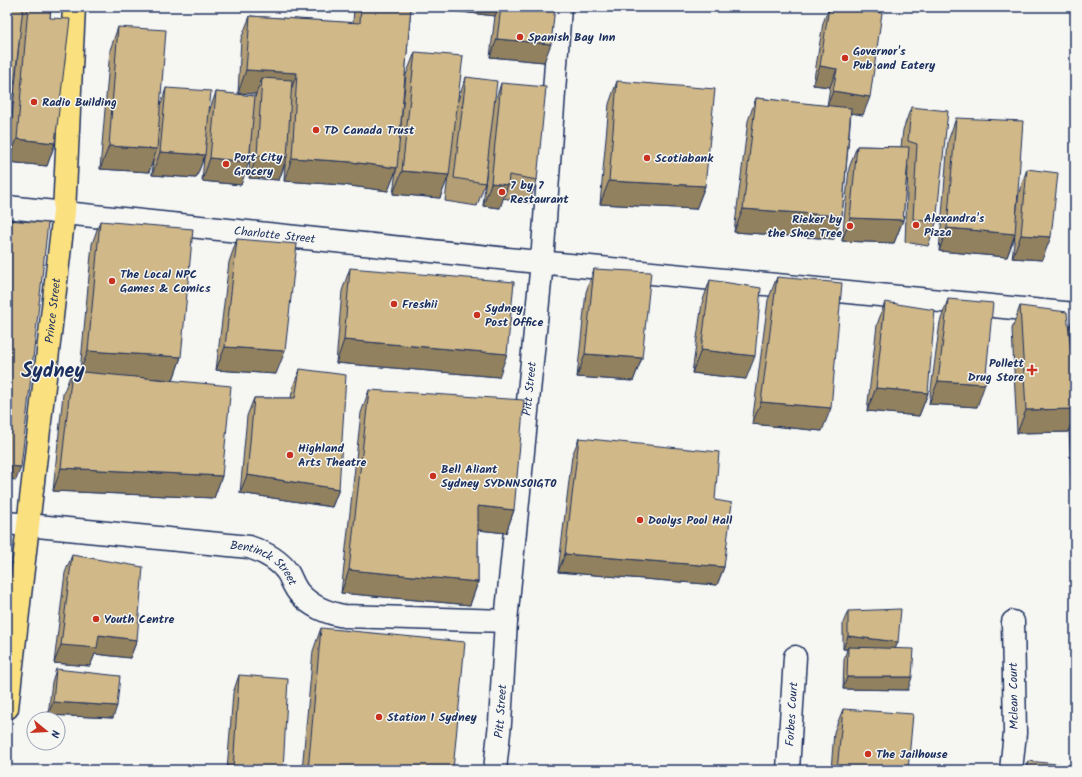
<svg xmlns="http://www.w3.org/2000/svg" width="1082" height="777" font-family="Kalam,sans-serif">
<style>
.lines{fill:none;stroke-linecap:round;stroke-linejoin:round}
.minor-casing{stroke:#1b2f5e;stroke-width:25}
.primary-casing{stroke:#1b2f5e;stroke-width:25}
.minor{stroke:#f6f6f2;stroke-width:22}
.primary{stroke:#fbe080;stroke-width:22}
.wall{fill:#b39e75;stroke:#1b2f5e}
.shaded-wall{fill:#92815f;stroke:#1b2f5e}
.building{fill:#d0b888;stroke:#1b2f5e}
.poi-dot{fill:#c8321e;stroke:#f6f6f2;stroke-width:1.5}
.labels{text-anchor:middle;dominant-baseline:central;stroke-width:3;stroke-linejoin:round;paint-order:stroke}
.poi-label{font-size:12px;font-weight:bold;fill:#1b2f5e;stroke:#f6f6f2;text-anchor:start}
.street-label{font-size:12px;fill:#1b2f5e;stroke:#f6f6f2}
.town-label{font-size:20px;font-weight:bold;fill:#1b2f5e;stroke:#f6f6f2}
</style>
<rect width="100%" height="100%" fill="#f6f6f2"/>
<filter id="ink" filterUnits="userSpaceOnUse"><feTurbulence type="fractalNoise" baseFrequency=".025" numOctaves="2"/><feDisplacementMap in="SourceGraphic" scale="8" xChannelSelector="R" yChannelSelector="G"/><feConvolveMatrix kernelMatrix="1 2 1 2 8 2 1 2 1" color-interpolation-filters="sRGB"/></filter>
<g filter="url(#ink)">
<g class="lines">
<defs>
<g id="minor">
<path id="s1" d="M7,207L518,260L1075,314"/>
<path id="s2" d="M7,523L249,547C264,552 279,559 288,573C292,580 294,588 300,594C312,607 327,613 344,616L506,621"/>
<path id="s3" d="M495,770L500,723L506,621L542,262L560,7"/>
<path id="s4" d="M788,770L795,657"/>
<path d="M1011,770L1015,733L1013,622"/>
</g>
<g id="primary">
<path id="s5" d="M7,708L64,212L74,7"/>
</g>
</defs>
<use href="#minor" class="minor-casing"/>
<use href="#primary" class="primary-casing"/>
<use href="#minor" class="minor"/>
<use href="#primary" class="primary"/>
</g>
<path class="wall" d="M7,7H51L50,18L55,143L47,166L8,162L19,43Z
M354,7H411L399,143L406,75L415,52L458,100L466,77L495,102L501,83L537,180L529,203L503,198L500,208L483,206L487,166L485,183L477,206L445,201L448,176L440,198L393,194L396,170L388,191L343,185L284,181L285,164L279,180L249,178L251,136L241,185L202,181L204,157L196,178L152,175L153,160L149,172L100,169L110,50L118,27L161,104L166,88L209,112L216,92L255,97L256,94L238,93L241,39L250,16L353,23Z
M453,7H555L544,62L490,57L495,16L453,11Z
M829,7H841L863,115L851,113L842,216L834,239L734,232L748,121L756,98L827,106L830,87L813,85L823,23Z
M617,81L705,186L696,209L600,204L609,104Z
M911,107L936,223L928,246L905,242L908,166H907L903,220L894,243L842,241L849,168L857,146L901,147L903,130Z
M956,118L1016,217L1019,192L1027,169L1042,260L1012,258L1015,236L1007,257L939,251L948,141Z
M100,221L181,357L173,380L151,379L222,476L214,498L53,491L63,394L72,371L80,372L92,244Z
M237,239L276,374L216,370L229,262Z
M350,268L499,377L336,363L342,291Z
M594,269L642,358L633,381L577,377L586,292Z
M777,277L822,431L752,424L768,300Z
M710,280L746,379L692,373L702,303Z
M948,299L977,407L929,404L940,322Z
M885,302L928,393L919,416L867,411L877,325Z
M1020,306L1069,329L1074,314H1075V474H1071L1069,429L1068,432L1017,433L1012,329Z
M300,369L339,489L332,507L240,493L247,416L254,398H291L293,387Z
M369,390L514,510L506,533L478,530V582L470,605L341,593L361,413Z
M579,438L715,500L724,567L717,585L558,572L572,456Z
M72,555L137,640L130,658L95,654L90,666L54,663L65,573Z
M848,611L898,642L895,648L908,690L843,689L844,660L847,649H843V623Z
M321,628L453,770H302L313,651Z
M56,669L113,718L48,715L52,682Z
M239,675L283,770H227L233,693Z
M843,709L908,770H831L834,732Z
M1028,761L1075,770H1025Z"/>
<path class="shaded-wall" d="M454,7H499L495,16L453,11Z
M497,39L551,44L544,62L490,57Z
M820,66L837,69L830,87L813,85Z
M246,70L297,73L289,96L262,78L256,94L238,93Z
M833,91L870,97L863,115L826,109Z
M17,139L55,143L47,166L8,162Z
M109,146L157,149L149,172L100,169Z
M160,152L205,155L196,178L152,175Z
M257,155L287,157L279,180L249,178Z
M210,158L249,162L241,185L202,181Z
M292,158L351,162L397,168L388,191L343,185L284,181Z
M402,171L449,175L440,198L393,194Z
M609,181L705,186L696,209L600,204Z
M491,183L508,185L500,208L483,206Z
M743,209L842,216L834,239L734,232Z
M850,218L903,220L894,243L842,241Z
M947,228L1015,234L1007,257L939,251Z
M1021,235L1051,237L1042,260L1012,258Z
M344,340L507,354L499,377L336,363Z
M225,347L285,351L276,374L216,370Z
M701,350L755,356L746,379L692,373Z
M88,351L181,357L173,380L79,374Z
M585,354L642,358L633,381L577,377Z
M938,381L985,384L977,407L929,404Z
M876,388L928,393L919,416L867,411Z
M761,402L831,408L822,431L752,424Z
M1075,409V413L1068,432L1017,433L1026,410Z
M1075,462V474H1071Z
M7,466L21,467L16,480L7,479Z
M61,468L222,476L214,498L53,491Z
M247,475L339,489L332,507L240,493Z
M478,506L514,510L506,533L470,529Z
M565,554L724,567L717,585L558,572Z
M349,570L478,582L470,605L341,593Z
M99,635L137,640L130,658L95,654L90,666L54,663L61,645Z
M848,636L898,642L893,654L848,647L847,649H843Z
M847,677H912L908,690L843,689Z
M53,702L117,706L113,718L48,715Z"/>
<path class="building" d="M7,7H23L8,140H7Z
M28,7H51L50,18L70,19L55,143L17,139Z
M361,7H411L397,168L351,162L292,158L297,73L246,70L250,16L360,23Z
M501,7H555L551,44L497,39Z
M829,7H841L882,13L870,97L833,91L837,69L820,66Z
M118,27L166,30L157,149L109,146Z
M415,52L463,56L449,175L402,171Z
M466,77L497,81L485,183L454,178Z
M262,78L292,80L287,157L257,155Z
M617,81L715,89L705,186L609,181Z
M501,83L546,87L537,180L509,175L508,185L491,183Z
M166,88L211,91L205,155L160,152Z
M216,92L255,96L249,162L210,158Z
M756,98L851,108L842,216L743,209Z
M911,107L948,111L936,223L913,219L917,144L908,141Z
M956,118L1023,121L1015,234L947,228Z
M857,146L909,147L903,220L850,218Z
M1027,169L1058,173L1051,237L1021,235Z
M7,220L48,223L21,467L7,466Z
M100,221L193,229L181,357L88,351Z
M237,239L297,244L285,351L225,347Z
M350,268L514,282L507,354L344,340Z
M594,269L651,272L642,358L585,354Z
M777,277L842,283L831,408L761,402Z
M710,280L761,288L755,356L701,350Z
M948,299L993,303L985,384L938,381Z
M885,302L935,310L928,393L876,388Z
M1020,306L1067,312L1075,393V409L1026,410Z
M1074,314H1075V337Z
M300,369L346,375L339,489L247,475L254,398H295Z
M72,371L231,386L222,476L61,468Z
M369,390L524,400L514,510L478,506V582L349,570Z
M579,438L719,452L715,500L732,503L724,567L565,554Z
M72,555L143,567L137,640L99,635L97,648L61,645Z
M901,609L898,642L848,636V611Z
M321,628L465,642L453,770H308Z
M848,647L914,649L912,677H847Z
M56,669L120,676L117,706L53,702Z
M239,675L288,679L283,770H233Z
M843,709L913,714L908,770H837Z
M1028,761L1075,766V770H1027Z"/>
</g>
<g class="poi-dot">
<circle cx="520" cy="37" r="4"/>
<circle cx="845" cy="58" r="4"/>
<circle cx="34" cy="102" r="4"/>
<circle cx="316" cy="130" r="4"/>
<circle cx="647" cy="158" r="4"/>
<circle cx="226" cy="164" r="4"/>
<circle cx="502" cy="192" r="4"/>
<circle cx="916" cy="225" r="4"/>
<circle cx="850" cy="226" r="4"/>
<circle cx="112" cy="281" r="4"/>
<circle cx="394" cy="304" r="4"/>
<circle cx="477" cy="315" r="4"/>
<path d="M1030 364h4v4h4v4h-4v4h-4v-4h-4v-4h4z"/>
<circle cx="290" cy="455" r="4"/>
<circle cx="433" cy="476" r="4"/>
<circle cx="640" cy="520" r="4"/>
<circle cx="96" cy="619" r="4"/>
<circle cx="379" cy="717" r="4"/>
<circle cx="868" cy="754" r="4"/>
</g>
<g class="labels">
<g class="poi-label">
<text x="528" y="37">Spanish Bay Inn</text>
<text x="853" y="51">Governor's<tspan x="853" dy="14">Pub and Eatery</tspan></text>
<text x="42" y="102">Radio Building</text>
<text x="324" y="130">TD Canada Trust</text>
<text x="234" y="157">Port City<tspan x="234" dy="14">Grocery</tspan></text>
<text x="655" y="158">Scotiabank</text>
<text x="510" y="185">7 by 7<tspan x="510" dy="14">Restaurant</tspan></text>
<text x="924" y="218">Alexandra's<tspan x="924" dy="14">Pizza</tspan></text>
<text x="842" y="219" text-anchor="end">Rieker by<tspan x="842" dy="14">the Shoe Tree</tspan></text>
<text x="120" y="274">The Local NPC<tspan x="120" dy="14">Games &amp; Comics</tspan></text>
<text x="402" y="304">Freshii</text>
<text x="485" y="308">Sydney<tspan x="485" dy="14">Post Office</tspan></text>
<text x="1024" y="363" text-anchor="end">Pollett<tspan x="1024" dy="14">Drug Store</tspan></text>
<text x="298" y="448">Highland<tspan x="298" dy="14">Arts Theatre</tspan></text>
<text x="441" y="469">Bell Aliant<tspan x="441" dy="14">Sydney SYDNNS01GT0</tspan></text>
<text x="648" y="520">Doolys Pool Hall</text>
<text x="104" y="619">Youth Centre</text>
<text x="387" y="717">Station 1 Sydney</text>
<text x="876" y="754">The Jailhouse</text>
</g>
<g class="street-label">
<text stroke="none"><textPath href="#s1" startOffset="269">Charlotte Street</textPath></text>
<text stroke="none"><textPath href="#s5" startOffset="400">Prince Street</textPath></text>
<text stroke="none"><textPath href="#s3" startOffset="383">Pitt Street</textPath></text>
<text stroke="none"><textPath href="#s2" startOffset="264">Bentinck Street</textPath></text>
<text transform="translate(1014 696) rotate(-91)">Mclean Court</text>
<text stroke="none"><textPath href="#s3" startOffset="59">Pitt Street</textPath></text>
<text stroke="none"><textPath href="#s4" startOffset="56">Forbes Court</textPath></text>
</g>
<g class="town-label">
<text x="53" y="372">Sydney</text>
</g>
</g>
<rect width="1082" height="777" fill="none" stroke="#f6f6f2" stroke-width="24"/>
<rect x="12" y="12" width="1058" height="753" fill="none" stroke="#1b2f5e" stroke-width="1.5" filter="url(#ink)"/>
<g transform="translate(46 731) rotate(108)"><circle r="19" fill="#f6f6f2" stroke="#9ea6b7"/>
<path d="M0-3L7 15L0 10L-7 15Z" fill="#c8321e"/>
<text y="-6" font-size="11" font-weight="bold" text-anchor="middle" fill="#1b2f5e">N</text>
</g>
</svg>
